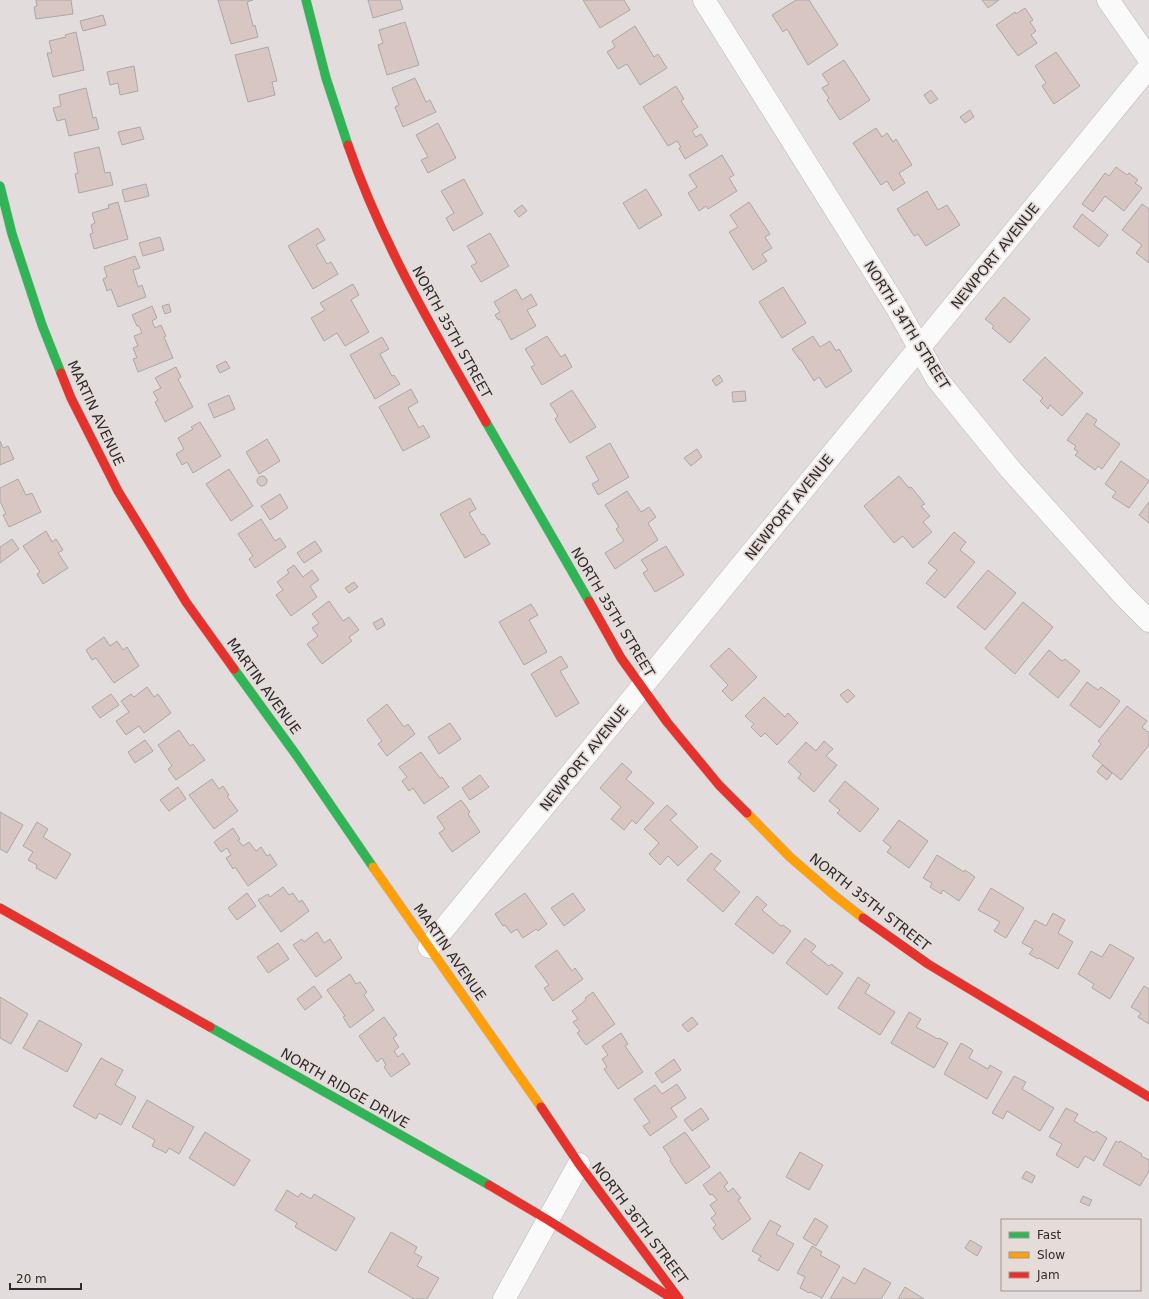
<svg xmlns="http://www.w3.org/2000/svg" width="1149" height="1299" font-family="'DejaVu Sans',sans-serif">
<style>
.building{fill:#d7c6c2;stroke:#aca8a7}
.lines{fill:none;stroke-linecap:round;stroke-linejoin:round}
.street-casing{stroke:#bebbba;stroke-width:23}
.fast-casing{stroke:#bebbba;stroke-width:10}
.slow-casing{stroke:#bebbba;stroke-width:10}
.jam-casing{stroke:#bebbba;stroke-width:10}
.street{stroke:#fbfafa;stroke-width:22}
.fast{stroke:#30b455;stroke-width:9}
.slow{stroke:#ff9f0a;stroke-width:9}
.jam{stroke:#e5322d;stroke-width:9}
.labels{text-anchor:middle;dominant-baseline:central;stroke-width:3.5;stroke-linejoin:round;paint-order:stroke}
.street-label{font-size:14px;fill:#2e2b2a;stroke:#e5dcd9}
</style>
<rect width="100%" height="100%" fill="#e2dddc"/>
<path class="building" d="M36,0H71L73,14L36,19L34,7L37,6Z
M218,0H253L247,2L253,26L255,25L258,37L231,44Z
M368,0H400L403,9L373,18Z
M583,0H624L630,10L600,28Z
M796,0H809L838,45L808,65L787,29L783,32L772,15Z
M982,0H999L988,8Z
M1025,8L1033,20L1030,22L1036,31L1031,35L1037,43L1018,56L996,25L1015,12L1016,14Z
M103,15L106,25L83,31L80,21Z
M405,22L419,65L387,75L378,45L383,43L379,30Z
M635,26L654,57L658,54L667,68L640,85L627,64L618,69L607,52L615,47L612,41Z
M76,32L84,70L53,77L47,53H52L49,41L66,37L65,35Z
M268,47L277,81L272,82L275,95L248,102L235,55Z
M1056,52L1080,86L1054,104L1042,86L1046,83L1035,66Z
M844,60L870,100L840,120L827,100L829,98L822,88L829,84L822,74Z
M134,66L138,91L120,95L118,83L110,85L107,72Z
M415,78L426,102L430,100L436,112L403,127L395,107L399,105L392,88Z
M676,86L684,99L681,101L698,127L692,131L696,137L701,134L708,145L685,159L679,148L681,147L677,141L668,146L643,107Z
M86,88L93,118L96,117L99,129L69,136L65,119L57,121L53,108L61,106L59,95Z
M931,90L938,99L930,104L924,95Z
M970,110L974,117L965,123L960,117Z
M438,123L456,158L428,173L421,160L428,157L416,135Z
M140,127L144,139L122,145L118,132Z
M876,128L882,137L887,133L893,142L896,139L912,165L899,173L905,183L893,191L887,181L881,185L853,143Z
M99,147L105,173L110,172L113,185L79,193L75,174L78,173L74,153Z
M722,155L734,175L729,178L737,191L708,209L706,206L699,211L688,193L697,187L689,175Z
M1116,167L1127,175L1129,173L1138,180L1135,183L1142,188L1124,211L1105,196L1093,212L1082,204L1105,173L1109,176Z
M464,179L483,214L453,231L446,218L454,213L441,191Z
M146,184L149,196L125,202L122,190Z
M646,189L662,215L639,229L623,203Z
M927,191L938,210L947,205L960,225L926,246L918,234L914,236L897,209Z
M118,202L128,239L94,249L90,234L93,233L91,225L95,223L92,213L109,208L108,205Z
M749,202L770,234L765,237L772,248L762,254L767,261L753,270L729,232L738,227L730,215Z
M1142,204L1149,209V263L1136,253L1142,245L1122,230Z
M522,205L527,211L519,217L514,211Z
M1082,214L1108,235L1099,247L1073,227Z
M318,228L325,240L316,245L327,264L331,262L338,274L313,289L288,246Z
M490,233L509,266L481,282L471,266L477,263L467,246Z
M160,237L164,250L143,256L139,243Z
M135,256L140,268L133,270L138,287L142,285L146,297L118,307L111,289L107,291L103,279L107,277L104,267Z
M353,284L359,295L351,300L369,332L345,346L337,333L324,341L311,318L325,310L320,303Z
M783,287L806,323L782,338L759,302Z
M516,289L522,300L531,294L537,305L527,310L536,326L511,340L500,319L498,320L495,315L500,312L494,302Z
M1004,297L1030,319L1010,343L992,328L994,326L985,319Z
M169,304L171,312L165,314L162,306Z
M152,306L157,318L152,321L155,328L161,325L166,336L164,337L173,358L138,372L133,359L137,358L133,348L138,346L134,336L142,333L139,326H137L132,315Z
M547,336L561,357L565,354L572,367L542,385L531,367L535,365L525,349Z
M813,336L820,347L830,341L836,351L839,349L852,371L826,388L819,377L814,381L801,360H800L792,349Z
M382,337L389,349L380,354L392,376L394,375L400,384L375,399L350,355Z
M1045,357L1083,393L1062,416L1050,405L1048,409L1040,401L1043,398L1023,380Z
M226,361L230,368L220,373L216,366Z
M176,367L181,377L178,379L193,407L165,422L155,402L158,400L153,392L161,388L155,378Z
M719,375L723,381L716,386L712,380Z
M411,389L418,402L408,408L419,428L423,425L430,437L403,451L379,407Z
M572,390L596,427L570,443L555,419L558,416L550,404Z
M745,391L746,401L733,402L732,392Z
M229,395L235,409L214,418L208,404Z
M1087,413L1097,420L1094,425L1120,444L1102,469L1098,466L1095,470L1075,455L1078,452L1074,449L1076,446L1067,440Z
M200,422L221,456L193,473L187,462L182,465L176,454L184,449L178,438L193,429L191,427Z
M267,439L280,461L259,474L246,452Z
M0,441L3,448L8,446L14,459L0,465Z
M610,443L629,477L598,495L592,484L599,480L586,457Z
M697,449L702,457L691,466L684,458Z
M1121,461L1149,481L1129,508L1112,497L1116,492L1105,484Z
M229,469L253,506L231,521L206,484Z
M899,476L909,488L911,487L925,504L921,506L930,516L923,522L932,532L913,548L903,536L894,543L864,506Z
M257 481a5 5 0 1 1 10 0a5 5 0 1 1-10 0Z
M18,479L26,495L32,493L41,512L9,527L3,515L6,514L0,501V488Z
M627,491L641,512L649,507L656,517L648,523L658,540L615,569L605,553L624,541L616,529L619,527L605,505Z
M280,494L288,508L270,520L261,506Z
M470,498L476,509L469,513L482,535L484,534L490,544L465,558L440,514Z
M1149,502V523L1139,515Z
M261,519L275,541L280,538L286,547L255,568L249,559L253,556L238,534Z
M46,531L52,542L56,539L63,550L58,553L68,568L43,584L37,574L40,572L23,546Z
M954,532L966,542L960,550L975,562L945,598L926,583L937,570L928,563Z
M12,539L19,549L0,563V547Z
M315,541L322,551L304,563L297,553Z
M666,546L684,575L655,592L643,573L648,570L641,560Z
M294,565L303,577L312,570L319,580L310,586L317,597L291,616L276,595L283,590L277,582L289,573L287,570Z
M988,570L1016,593L985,630L957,607Z
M354,582L358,587L349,593L345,588Z
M329,601L343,621L349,617L359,630L349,637L352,641L322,664L307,644L318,636L312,628L319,623L312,614Z
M1023,602L1053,627L1015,674L985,648Z
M531,604L538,615L529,620L547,652L524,665L499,622Z
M382,618L385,625L377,630L373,623Z
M104,637L110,646L117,641L123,650L127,647L139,666L114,683L96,658L92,660L86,650Z
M729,648L757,677L732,701L722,691L728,685L710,666Z
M1049,650L1062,661L1065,659L1080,671L1058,698L1029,674Z
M561,656L568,667L560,671L579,703L556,717L531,674Z
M1087,682L1098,690L1101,687L1120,701L1100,728L1070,705Z
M147,687L154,697L158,694L171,713L144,733L139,726L126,735L116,721L129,712L121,701L131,694L134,697Z
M848,689L855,696L847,703L840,695Z
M111,694L119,705L100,718L92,707Z
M764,697L785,717L788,713L798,723L777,745L765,733L761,737L751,727L754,724L745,716Z
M387,704L404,727L408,724L415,734L387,756L378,744L382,741L367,720Z
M1127,706L1147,721L1142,727L1149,733V745L1121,780L1092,756L1101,744L1098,741Z
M450,723L461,739L439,754L428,737Z
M179,730L190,746L193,744L205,760L176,780L168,769L172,766L158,745Z
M145,740L153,751L135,763L128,752Z
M824,741L833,749L826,756L837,765L814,792L798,778L801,774L788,762L806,742L816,751Z
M421,752L440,778L442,777L449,787L424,804L413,788L409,791L402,781L407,777L399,767Z
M622,763L632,772L626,779L654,803L636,824L632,820L624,830L611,819L621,807L600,788Z
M1102,765L1112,773L1107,780L1097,772Z
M480,775L489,787L470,800L462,788Z
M212,779L219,789L223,786L229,795L227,796L238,811L214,829L189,795Z
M845,781L879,809L860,832L837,813L840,810L829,801Z
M178,787L186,799L169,811L160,800Z
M461,800L470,812L468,814L480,832L452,852L439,833L445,829L437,817Z
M667,805L677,814L670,820L698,847L678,866L668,856L660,865L649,854L659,843L644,829Z
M0,812L23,825L7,853L0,849Z
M899,820L928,841L909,868L887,852L891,847L883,841Z
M37,822L48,829L43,837L71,854L56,879L36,868L37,865L28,860L33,852L23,846Z
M233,828L240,839L238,840L243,846L249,842L256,851L261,847L267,856L270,854L277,865L248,886L235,867L233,869L226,858L231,855L227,848L221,852L214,842Z
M711,853L721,861L714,869L740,892L723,912L687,880Z
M937,855L964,872L965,870L975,877L959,901L943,890L941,894L930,887L932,883L923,878Z
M283,887L289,895L293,893L299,902L302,900L309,911L281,932L258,900L268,894L270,897Z
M991,888L1024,908L1006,938L994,931L1000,922L978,910Z
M247,893L256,906L237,920L228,908Z
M525,893L547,924L538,931L536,929L523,938L517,929L511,933L505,925L503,926L495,914Z
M573,893L585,910L564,926L551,908Z
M757,896L767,905L762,910L781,926L783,925L791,931L773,954L735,924Z
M1053,913L1065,920L1058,933L1073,942L1058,969L1039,958L1038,959L1029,954L1033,949L1022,943L1035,920L1046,926Z
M317,932L324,943L330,939L342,958L316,977L293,945L302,939L304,942Z
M805,938L816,946L811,952L829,966L831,964L843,973L827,995L786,963Z
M278,943L289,959L268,973L257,957Z
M1110,944L1134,958L1110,999L1092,988L1094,984L1078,974L1091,951L1102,957Z
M557,950L572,971L575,968L583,979L553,1001L544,988L549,985L535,966Z
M350,974L356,984L360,982L367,992L364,995L374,1010L350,1028L343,1017L345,1016L327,990Z
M858,977L870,985L865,993L895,1012L880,1035L838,1008Z
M314,986L322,997L305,1010L297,999Z
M1144,986L1149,989V1024L1138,1017L1141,1013L1131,1007Z
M593,992L615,1024L586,1045L577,1033L580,1031L573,1022L578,1019L572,1011L586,1000L585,998Z
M0,997L28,1014L11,1044L0,1038Z
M909,1012L921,1019L916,1027L938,1039L939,1038L948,1043L934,1068L891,1043Z
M384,1017L397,1035L393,1038L399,1047L394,1051L398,1057L403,1053L410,1064L391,1077L384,1067L386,1065L382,1058L377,1062L359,1036Z
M692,1017L698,1024L688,1032L682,1025Z
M39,1020L82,1044L67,1072L23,1048Z
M621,1033L628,1044L625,1046L643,1072L618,1089L604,1069L607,1067L602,1059L608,1055L602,1046Z
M961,1043L973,1050L969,1058L988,1069L990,1065L1002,1072L987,1099L944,1074Z
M101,1058L123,1070L115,1085L136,1097L121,1125L99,1113L96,1119L73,1106Z
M674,1059L681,1070L662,1083L655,1073Z
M1014,1076L1026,1082L1022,1089L1054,1108L1040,1131L1007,1111L1003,1119L992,1113Z
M677,1084L686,1098L671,1108L677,1117L650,1136L643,1126L650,1122L634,1099L655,1085L662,1094Z
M147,1100L194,1127L179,1154L169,1148L166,1153L152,1146L155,1140L132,1127Z
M701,1108L709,1119L692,1131L684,1120Z
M1066,1108L1078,1114L1074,1121L1094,1133L1096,1131L1107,1138L1094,1161L1085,1156L1078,1168L1056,1155L1062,1144L1049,1137Z
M205,1132L250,1160L234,1186L189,1158Z
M685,1132L710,1167L686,1184L670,1161L671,1159L663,1147Z
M1116,1141L1119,1143L1120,1141L1142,1154L1141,1156L1149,1160V1171L1140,1186L1103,1165Z
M800,1152L823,1165L809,1190L786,1177Z
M1026,1171L1035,1176L1032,1183L1022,1178Z
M720,1172L728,1183L724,1186L728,1192L733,1188L741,1198L738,1200L751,1219L722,1240L713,1228L716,1225L711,1218L716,1214L710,1205L717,1200L712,1194L710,1195L703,1185Z
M287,1190L298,1197L301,1193L311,1199L314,1194L355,1218L336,1251L295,1227L297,1223L275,1210Z
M1083,1196L1092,1200L1089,1206L1080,1202Z
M815,1218L828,1226L816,1246L803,1238Z
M770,1220L781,1226L776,1234L794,1244L778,1271L758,1260L761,1256L752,1251Z
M391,1232L417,1247L414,1253L422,1257L417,1266L439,1278L427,1299H414L368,1272Z
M970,1240L982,1247L977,1256L965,1248Z
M812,1246L822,1252L820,1255L840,1266L822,1298L810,1292L809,1293L800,1288L805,1277L797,1273Z
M864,1268L891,1283L881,1299H830L843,1277L855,1284Z
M905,1287L924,1299H898Z"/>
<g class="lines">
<defs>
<path id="street" d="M704,0L897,308L937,379L1011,470L1125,597L1149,621
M1108,0L1149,59
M429,947L1149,67
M504,1299L579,1164"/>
<path id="fast" d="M306,0L326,78L348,145
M0,186L12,234L42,325L61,373
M486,422L589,601
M234,669L297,756L373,867
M210,1027L489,1185"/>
<path id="slow" d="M747,813L790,857L835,896L863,918
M373,867L541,1107"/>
<path id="jam" d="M348,145C382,244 435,333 486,422
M61,373L71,398L118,491L186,602L234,669
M589,601L621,658L667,722L719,785L747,813
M0,908L210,1027
M863,918L928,964L1149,1097
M541,1107L579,1164L679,1299
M489,1185L548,1220L673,1299"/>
</defs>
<use href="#street" class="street-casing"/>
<use href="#fast" class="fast-casing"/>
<use href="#slow" class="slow-casing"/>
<use href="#jam" class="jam-casing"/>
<use href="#street" class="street"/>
<use href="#fast" class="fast"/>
<use href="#slow" class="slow"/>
<use href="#jam" class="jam"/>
</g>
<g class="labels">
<g class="street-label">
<text transform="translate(995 256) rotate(-51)">NEWPORT AVENUE</text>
<text transform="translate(907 325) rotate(58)">NORTH 34TH STREET</text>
<text transform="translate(452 332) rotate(61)">NORTH 35TH STREET</text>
<text transform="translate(96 413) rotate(65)">MARTIN AVENUE</text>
<text transform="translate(789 507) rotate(-51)">NEWPORT AVENUE</text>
<text transform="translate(613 612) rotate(59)">NORTH 35TH STREET</text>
<text transform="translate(264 686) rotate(54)">MARTIN AVENUE</text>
<text transform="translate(584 758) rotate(-51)">NEWPORT AVENUE</text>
<text transform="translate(870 902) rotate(38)">NORTH 35TH STREET</text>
<text transform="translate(450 952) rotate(55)">MARTIN AVENUE</text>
<text transform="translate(345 1088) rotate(30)">NORTH RIDGE DRIVE</text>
<text transform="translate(640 1223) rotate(53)">NORTH 36TH STREET</text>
</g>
</g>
<rect x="1001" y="1219" width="140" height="72" fill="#e5dcd9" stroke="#9c9593"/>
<rect x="1009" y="1232" width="20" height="6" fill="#30b455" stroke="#9c9593"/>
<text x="1037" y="1239" font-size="12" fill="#2e2b2a">Fast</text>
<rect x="1009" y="1252" width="20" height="6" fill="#ff9f0a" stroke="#9c9593"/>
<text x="1037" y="1259" font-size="12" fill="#2e2b2a">Slow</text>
<rect x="1009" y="1272" width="20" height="6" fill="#e5322d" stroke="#9c9593"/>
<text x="1037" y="1279" font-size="12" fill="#2e2b2a">Jam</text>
<path d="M10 1283v6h71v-6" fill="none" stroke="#2e2b2a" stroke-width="2"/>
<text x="16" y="1283" font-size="12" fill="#2e2b2a" stroke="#e5dcd9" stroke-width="3" paint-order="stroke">20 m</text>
</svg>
